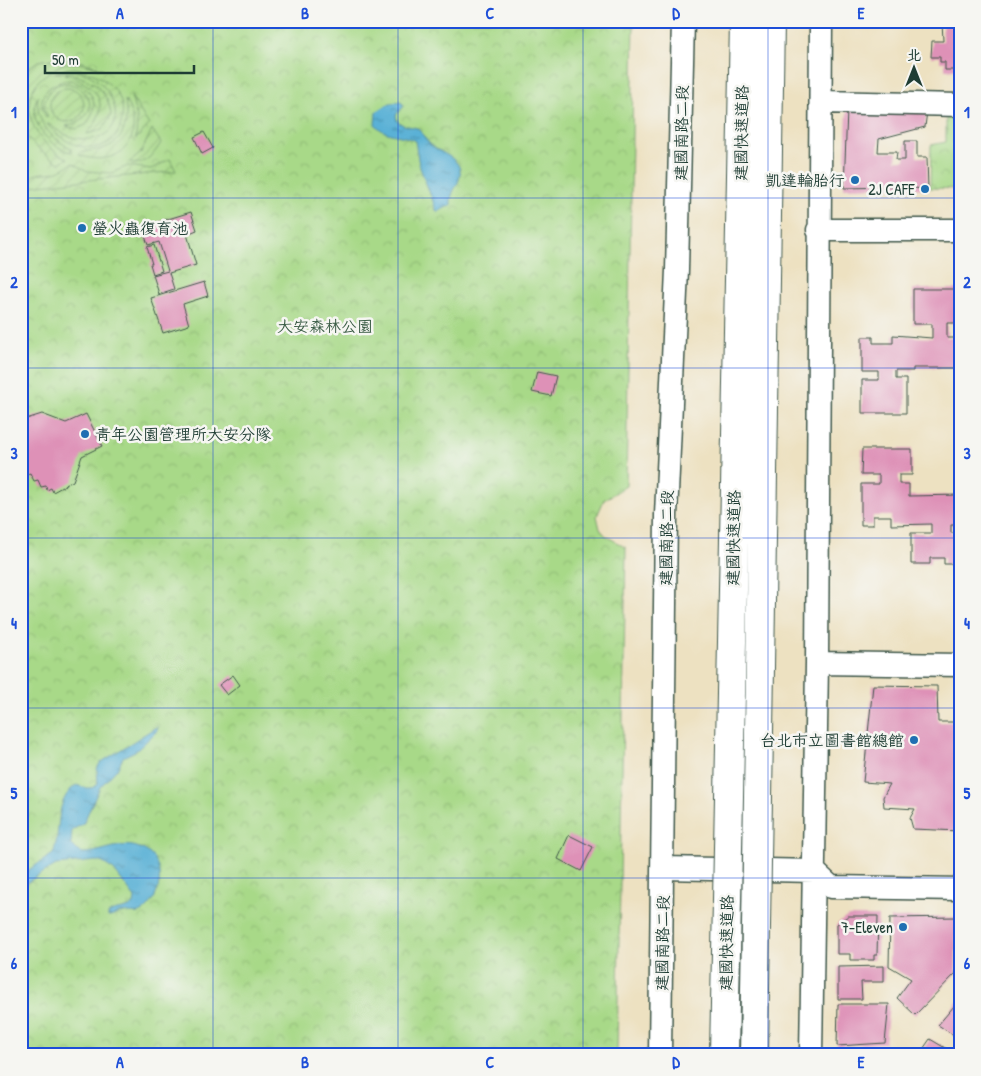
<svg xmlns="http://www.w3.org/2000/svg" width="981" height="1076" font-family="'Patrick Hand','LXGW WenKai TC',sans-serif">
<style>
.park{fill:url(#park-crowns);stroke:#648b5e}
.garden{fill:url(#garden-furrows);stroke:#648b5e}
.water{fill:url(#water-ripples);stroke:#3c7785}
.building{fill:#de91b7}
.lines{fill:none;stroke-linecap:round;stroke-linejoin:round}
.minor-casing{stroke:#3e5649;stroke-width:25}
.minor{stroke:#fff;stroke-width:22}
.highway-bridge-casing{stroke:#3e5649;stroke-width:30;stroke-linecap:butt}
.highway-bridge{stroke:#fff;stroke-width:28}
.grid{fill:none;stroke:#1d4ed8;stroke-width:1;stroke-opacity:0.55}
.poi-dot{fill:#1f6fb2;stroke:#f6f6f2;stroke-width:2}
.labels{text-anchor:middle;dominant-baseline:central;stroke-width:5;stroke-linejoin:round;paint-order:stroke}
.street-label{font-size:16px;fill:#1f3d34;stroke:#f6f6f2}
.poi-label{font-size:16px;fill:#1f3d34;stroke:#f6f6f2;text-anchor:end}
.park-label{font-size:16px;fill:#3a5c45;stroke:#f6f6f2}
.neatline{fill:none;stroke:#1d4ed8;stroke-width:2}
.grid-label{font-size:16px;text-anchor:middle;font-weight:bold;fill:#1d4ed8}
</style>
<defs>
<pattern id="park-crowns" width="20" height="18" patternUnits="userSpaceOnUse" patternTransform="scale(1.25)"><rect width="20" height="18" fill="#a8d988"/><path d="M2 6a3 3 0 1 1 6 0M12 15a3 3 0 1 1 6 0" fill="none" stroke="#90bb76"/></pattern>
<pattern id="garden-furrows" width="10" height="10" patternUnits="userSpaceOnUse" patternTransform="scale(1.25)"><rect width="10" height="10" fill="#a8d988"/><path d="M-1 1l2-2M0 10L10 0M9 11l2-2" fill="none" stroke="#90bb76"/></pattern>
<pattern id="water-ripples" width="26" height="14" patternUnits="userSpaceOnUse" patternTransform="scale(1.25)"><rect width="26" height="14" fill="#5ab1d6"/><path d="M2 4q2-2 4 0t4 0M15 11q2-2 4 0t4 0" fill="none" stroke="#4a91ae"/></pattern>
</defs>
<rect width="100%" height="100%" fill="#f6f6f2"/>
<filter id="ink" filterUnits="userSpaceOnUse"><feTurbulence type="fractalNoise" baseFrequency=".02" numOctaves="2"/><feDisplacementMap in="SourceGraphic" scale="10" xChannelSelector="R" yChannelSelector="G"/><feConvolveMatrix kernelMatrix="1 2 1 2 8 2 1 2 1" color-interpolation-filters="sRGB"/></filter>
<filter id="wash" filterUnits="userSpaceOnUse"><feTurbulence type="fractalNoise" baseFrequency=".0096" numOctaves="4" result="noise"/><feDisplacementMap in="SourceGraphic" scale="20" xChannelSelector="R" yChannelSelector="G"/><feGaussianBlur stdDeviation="1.12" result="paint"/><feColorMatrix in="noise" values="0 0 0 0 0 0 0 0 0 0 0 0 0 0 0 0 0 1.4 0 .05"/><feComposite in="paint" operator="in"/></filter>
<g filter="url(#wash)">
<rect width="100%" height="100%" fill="#ede1c1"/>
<path class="park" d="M21,21H634L626,486L604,500L597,516L600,529L605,535L626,548L617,1055H21Z
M946,116H960V189L930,188L931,145L946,142Z"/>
<path class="garden" d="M59,58L83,62L103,69C92,67 80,62 69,63C62,63 56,68 51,71C11,94 32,145 68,158L59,163C12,133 21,125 21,73L38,61Z
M75,68C100,73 127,90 122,119C120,127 119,135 112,140C91,157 61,142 47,124C51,124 54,129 59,131C67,136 79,140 89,139C133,136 116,83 82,72C72,70 63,73 55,73L66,69Z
M67,73C90,78 109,90 111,115L102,130L87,134C89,130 94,126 96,122C110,94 86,82 65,75Z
M70,80C94,89 101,104 86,125L76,129L66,126C123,111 62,58 46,98C43,104 44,111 48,116L46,117C34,96 49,82 70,80Z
M50 105a17 17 0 1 1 34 0a17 17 0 1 1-34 0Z
M38,96C35,120 50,139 71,148V152C49,148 25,119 38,96Z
M131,96L149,125L136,139L137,118Z
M125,100C148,137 120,170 79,155L82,151C118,151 130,135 125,100Z
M152,129L161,143C154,154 146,164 132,164L130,162L141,153Z
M170,159L176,171L30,186C29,169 44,175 54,172C61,171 67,166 73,163L87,171L111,173L128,166L151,169Z"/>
<path class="water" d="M401,102L404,106L396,115L397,121L403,125L417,128C422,132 424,138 429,143C439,154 463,157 460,176C458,187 450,191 451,205L437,212L419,165L415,141C401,133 386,138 375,124L376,112L390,103Z
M156,727H158L157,731L137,750L123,757L118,768L100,787L83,824L72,830L71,844L80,853C100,854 118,841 137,847C166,855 165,892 145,910C137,917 127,911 119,913C114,915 114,917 108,917V914C115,908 126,911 134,904L135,898L114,870L103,863L96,861L56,865L21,886V875L53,854C62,830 53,802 76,785C84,787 91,791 98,784L97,769L100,763Z"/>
<g id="blocks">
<path class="building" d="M942,21H960L958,70H945V62H940V57H931L932,41H943Z
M847,110L927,111L925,127L879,139L878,152H897L896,160H905V141H917V157H927L928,189L895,187L844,188Z
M204,132L213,148L202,154L194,137Z
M191,212L197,230L187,234L196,265L169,273L174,289L159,294L153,275L168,271L159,242L148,245L142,227Z
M154,245L162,271L153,274L150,264H152L147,247Z
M204,282L208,296L183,304L189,325L163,333L151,298Z
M913,289H960V323H947V338H959V368H913V371H896V379H906V413H862V380H879V372H862V337H873V343H893V335L932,338V324H913Z
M537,372L556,376L551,396L532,392Z
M42,414L66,423L86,414L102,446L82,456L73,481L53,492L51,488L47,490L46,486L41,487L38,480L34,481L30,473L26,475L21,464V426L24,424L23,420Z
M862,449H912V475H899V484H909V496L960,495V525H951V533H960V564H944V558H930V564H911V533H931V524L891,525V516H873V525H861V484H879V475H861Z
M233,675L240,685L227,695L219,685Z
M873,685L937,686L938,722H960V831L913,829L910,818L915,809L884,807L883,797L890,784L863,782Z
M569,835L593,847L581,871L558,859Z
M848,916H878L877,955H874V960H850V954H837V924Z
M956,917V973L915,1015L897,998L911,979L889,966L890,918Z
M884,966V982H861L862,999H838V967Z
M960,999V1036L958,1038L938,1025Z
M838,1004H889L885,1043L837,1046Z
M930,1039L957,1055H919Z"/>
</g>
</g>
<g filter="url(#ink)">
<use href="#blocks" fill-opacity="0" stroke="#3e5649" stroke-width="1"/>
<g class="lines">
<defs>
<path id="minor" d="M821,102L960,105
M818,230H960
M817,663L960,665
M663,868L814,871
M814,871L831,887L960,889
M660,1055L666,515L677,270L683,21
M811,1055L817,663L821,21"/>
</defs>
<use href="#minor" class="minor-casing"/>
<use href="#minor" class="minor"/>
<defs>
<path id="highway-bridge" d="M724,1055L744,21
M754,1055L770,21"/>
</defs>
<use href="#highway-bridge" class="highway-bridge-casing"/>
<use href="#highway-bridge" class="highway-bridge"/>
</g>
</g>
<path class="grid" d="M213,21V1055M398,21V1055M583,21V1055M768,21V1055M21,198H960M21,368H960M21,538H960M21,708H960M21,878H960"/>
<g class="poi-dot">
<circle cx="855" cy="180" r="5"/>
<circle cx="925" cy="189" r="5"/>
<circle cx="82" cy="228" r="5"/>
<circle cx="85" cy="434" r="5"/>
<circle cx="914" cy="740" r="5"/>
<circle cx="903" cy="927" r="5"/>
</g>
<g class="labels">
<g class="street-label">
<text transform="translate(681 133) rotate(-89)">建國南路二段</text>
<text transform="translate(741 133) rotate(-89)">建國快速道路</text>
<text transform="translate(666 538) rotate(-89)">建國南路二段</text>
<text transform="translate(733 538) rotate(-89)">建國快速道路</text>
<text transform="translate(662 943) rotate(-89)">建國南路二段</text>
<text transform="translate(726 943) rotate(-89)">建國快速道路</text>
</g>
<g class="poi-label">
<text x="845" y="180">凱達輪胎行</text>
<text x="915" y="189">2J CAFE</text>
<text x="92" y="228" text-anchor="start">螢火蟲復育池</text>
<text x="95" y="434" text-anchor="start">青年公園管理所大安分隊</text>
<text x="904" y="740">台北市立圖書館總館</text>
<text x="893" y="927">7-Eleven</text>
</g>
<g class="park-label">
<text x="325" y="326">大安森林公園</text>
</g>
</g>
<rect width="981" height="1076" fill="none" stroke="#f6f6f2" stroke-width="55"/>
<g transform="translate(914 68)" stroke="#f6f6f2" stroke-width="4" paint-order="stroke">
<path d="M0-4L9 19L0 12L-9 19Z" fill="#1f3d34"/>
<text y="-8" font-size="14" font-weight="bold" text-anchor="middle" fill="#1f3d34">北</text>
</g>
<path d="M45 65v8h149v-8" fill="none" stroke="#1f3d34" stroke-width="2.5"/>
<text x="52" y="65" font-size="15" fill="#1f3d34" stroke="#f6f6f2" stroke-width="4" paint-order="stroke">50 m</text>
<rect x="28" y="28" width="926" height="1020" class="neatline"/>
<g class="grid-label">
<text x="120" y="19">A</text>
<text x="305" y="19">B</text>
<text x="490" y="19">C</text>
<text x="676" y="19">D</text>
<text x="861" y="19">E</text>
<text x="14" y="118">1</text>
<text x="967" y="118">1</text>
<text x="14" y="288">2</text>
<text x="967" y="288">2</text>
<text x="14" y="459">3</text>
<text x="967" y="459">3</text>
<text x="14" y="629">4</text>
<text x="967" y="629">4</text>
<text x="14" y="799">5</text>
<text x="967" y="799">5</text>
<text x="14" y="969">6</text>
<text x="967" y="969">6</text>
<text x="120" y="1068">A</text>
<text x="305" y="1068">B</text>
<text x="490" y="1068">C</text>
<text x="676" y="1068">D</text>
<text x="861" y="1068">E</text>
</g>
</svg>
